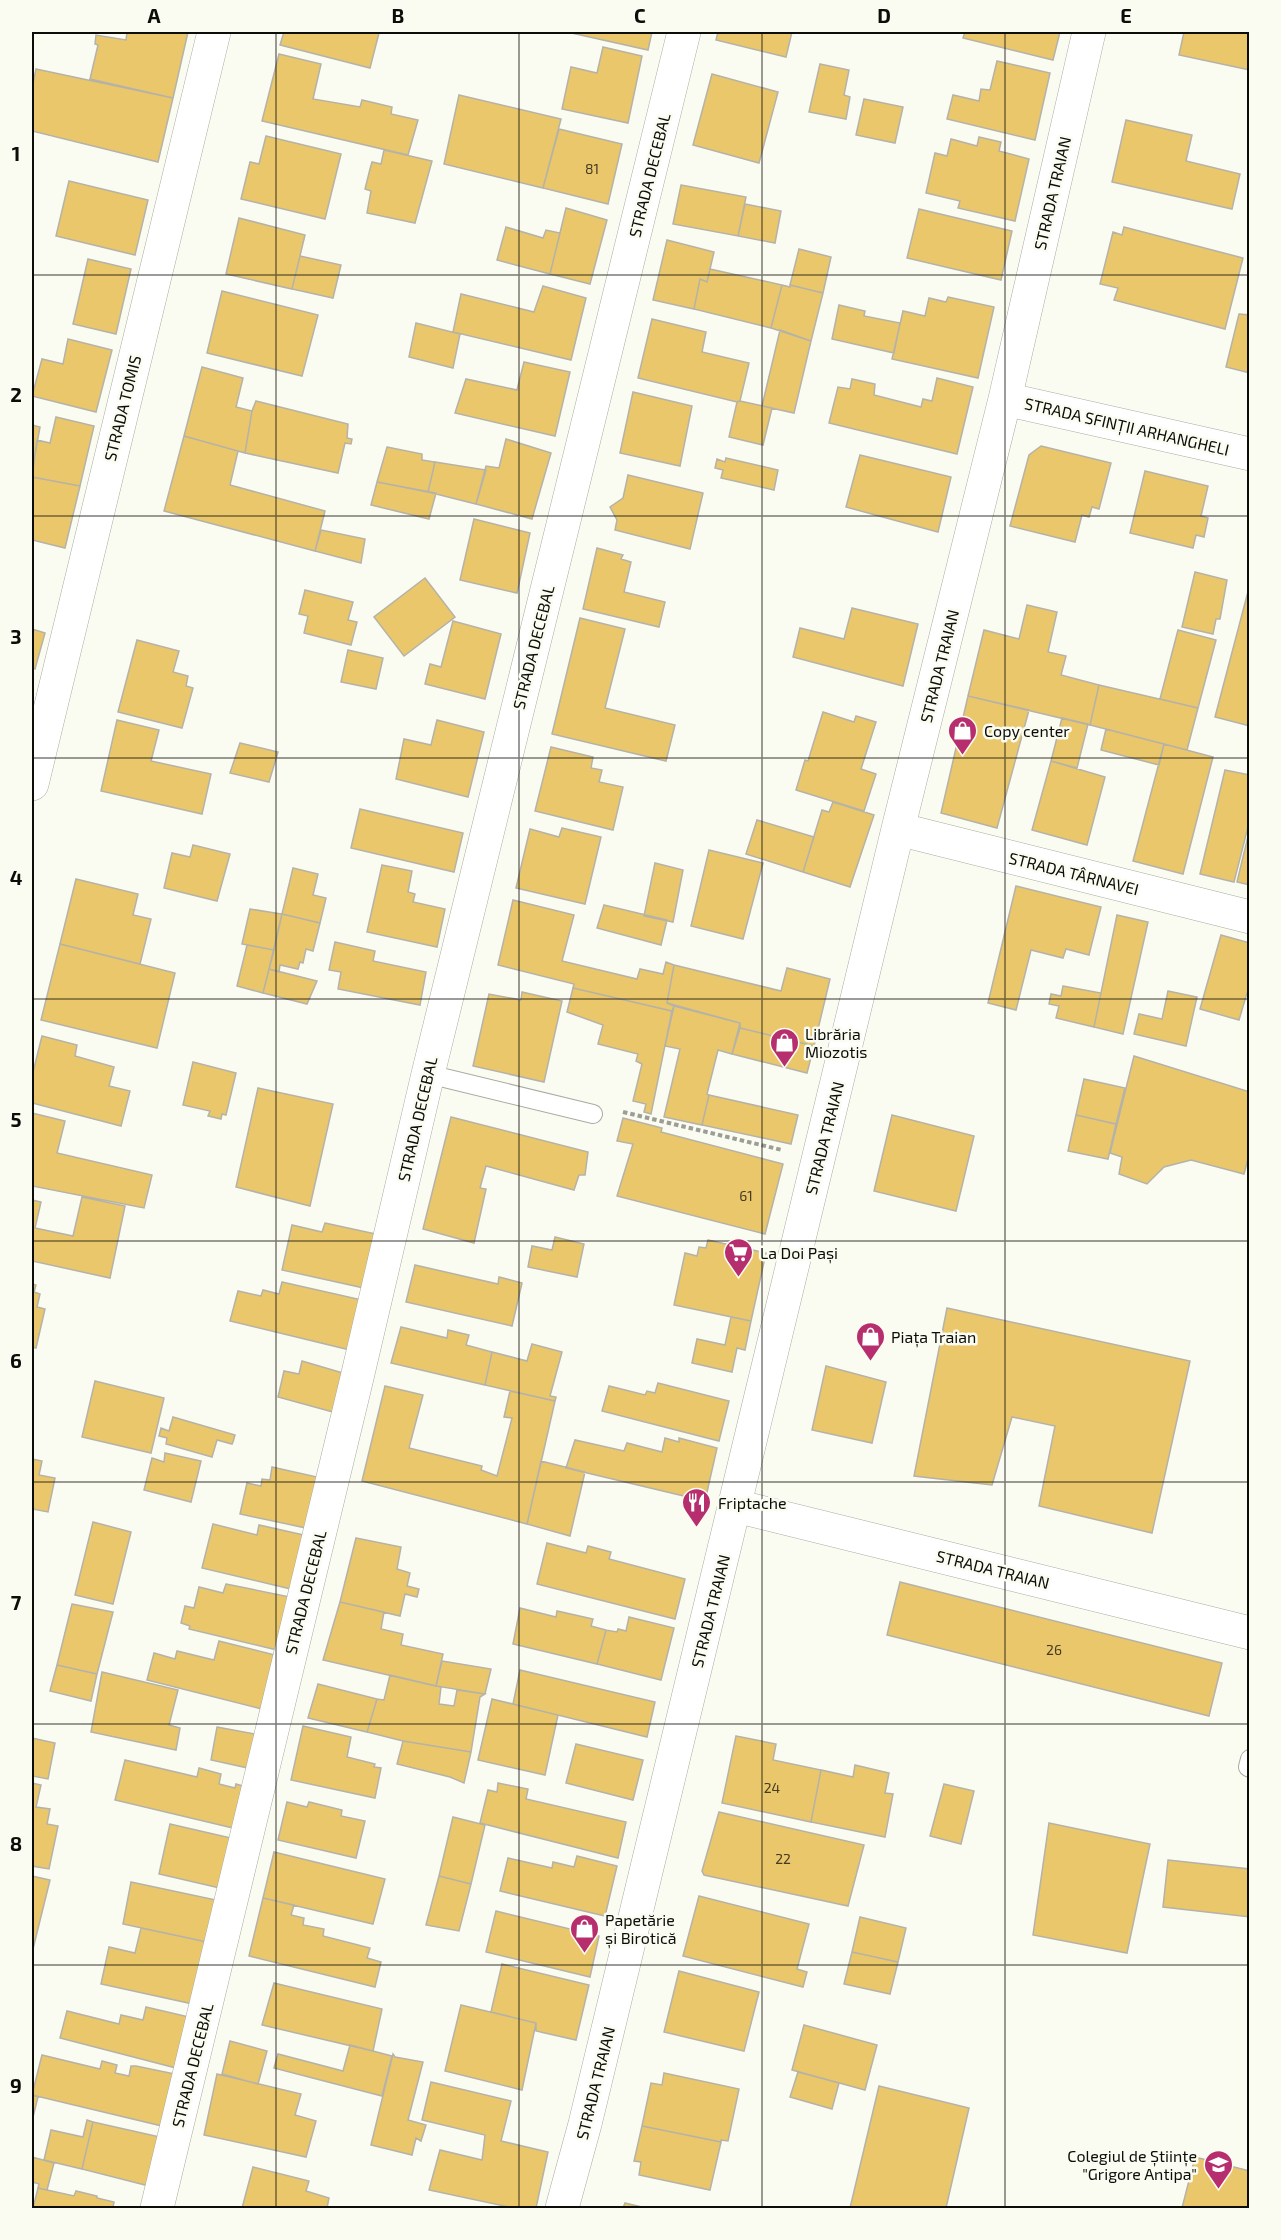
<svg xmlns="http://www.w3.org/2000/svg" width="1281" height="2240" font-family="'Exo 2',sans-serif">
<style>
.building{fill:#eac76b;stroke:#b5b2a8;stroke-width:1.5}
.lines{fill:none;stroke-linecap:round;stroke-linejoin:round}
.service-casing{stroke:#aaaba1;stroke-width:20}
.minor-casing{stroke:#aaaba1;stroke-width:34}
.path{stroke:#9c9d95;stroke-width:4;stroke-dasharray:4.5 3;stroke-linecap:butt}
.service{stroke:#fff;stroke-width:18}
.minor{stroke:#fff;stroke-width:33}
.grid{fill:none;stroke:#0c0c09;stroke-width:1.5;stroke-opacity:0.55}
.labels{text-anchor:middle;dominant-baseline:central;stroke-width:5;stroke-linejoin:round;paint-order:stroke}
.number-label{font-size:14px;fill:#443b22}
.street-label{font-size:16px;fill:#0c0c09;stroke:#fbfcf1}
.poi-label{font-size:16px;fill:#0c0c09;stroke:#fbfcf1;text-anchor:start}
.neatline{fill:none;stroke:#0c0c09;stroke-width:2}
.grid-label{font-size:20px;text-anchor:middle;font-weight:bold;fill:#0c0c09}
</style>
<rect width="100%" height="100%" fill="#fbfcf1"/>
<path class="building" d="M127,32H188L173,98L90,79L98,45L95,44L96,35L126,40Z
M284,32H373L379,33L370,68L280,45Z
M567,32H652L648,50Z
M718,32H792L786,57L716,40Z
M965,32H1060L1053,60L963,38Z
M1184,32H1250V70L1179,55Z
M603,47L642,56L628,123L562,109L571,67L597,73Z
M279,54L321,64L313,99L360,107L362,100L392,107L391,114L418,120L408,155L262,121Z
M997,61L1050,73L1035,140L947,119L953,95L979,101L981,89L990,90Z
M820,64L849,70L844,95L850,97L846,119L809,112Z
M36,69L173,98L158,162L32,131V88Z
M712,74L778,92L759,163L693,145Z
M459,95L561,119L543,188L444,164Z
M864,99L903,107L895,143L856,135Z
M1126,120L1192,135L1186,161L1240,174L1232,209L1112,182Z
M559,129L622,144L608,204L543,188Z
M266,136L341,154L325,219L241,199L250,162L259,164Z
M979,137L1001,142L999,151L1029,159L1015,221L958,208L960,201L926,193L935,153L947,156L951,139L977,146Z
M384,150L432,161L415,223L367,213L371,191L365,189L370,169L372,162L381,164Z
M69,181L148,200L135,255L56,236Z
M681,185L746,197L738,236L673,224Z
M745,204L781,211L775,243L738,236Z
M566,208L607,220L590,284L550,274Z
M919,209L1012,231L1001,280L907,258Z
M239,218L305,235L292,289L226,274Z
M506,227L543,238L546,230L560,233L550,274L497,260Z
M1124,227L1243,258L1225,329L1114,300L1118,288L1100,284L1113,232L1122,235Z
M667,240L714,252L707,282L700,279L694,309L653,300Z
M799,249L831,257L823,293L790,285Z
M300,256L341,265L333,298L292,289Z
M88,259L131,269L116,334L73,324Z
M710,269L782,285L771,328L694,309L700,279L707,282Z
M782,285L790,287V285L823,293L811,341L771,328Z
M543,286L586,298L571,360L453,332L461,294L534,312Z
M222,291L318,315L302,376L207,353Z
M948,297L994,307L978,378L892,359L903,311L925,316L929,298L946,302Z
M839,305L865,311L864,316L900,323L894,353L832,339Z
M1239,314L1250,315V373L1226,367Z
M652,319L706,332L702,352L749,363L740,401L737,402L638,378Z
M416,323L460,334L453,368L409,357Z
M780,330L811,341L794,413L762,406Z
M68,339L112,350L96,412L32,396L42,359L63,364Z
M524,362L570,372L555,436L455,413L466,379L517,390Z
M202,367L243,378L236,407L252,411L245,453L184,436Z
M937,378L973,387L957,454L829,423L838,387L850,389L852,379L875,384L874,395L921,407L923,399L932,401Z
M633,392L692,406L680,466L620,453Z
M256,401L348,424L347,438L352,439L351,444L345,443L338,473L245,453L252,411Z
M740,401L772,408L763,445L729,437L737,402Z
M56,417L94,426L80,486L32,477L37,440L50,443Z
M32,425L40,427L32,471Z
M184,436L238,451L230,485L325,511L315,551L164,511Z
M506,439L551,453L532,519L476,504L486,466L499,468Z
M1041,446L1111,463L1099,509L1092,507L1089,517L1082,515L1075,542L1010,526L1029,455Z
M387,447L422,454V460L435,462L428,492L377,482Z
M860,455L951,477L938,532L846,507Z
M726,458L778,470L774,490L721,478L723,470L715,468L717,459L725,462Z
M435,462L486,470L476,504L428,492Z
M1145,471L1208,486L1201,516L1208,518L1204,537L1196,535L1193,548L1130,533Z
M628,475L703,493L690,549L615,530L617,520L610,507L623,498Z
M32,477L80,486L65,548L32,540Z
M377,482L436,493L429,519L371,505Z
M474,519L530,533L517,593L460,580Z
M321,530L365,539L361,563L315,551Z
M597,548L623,555L621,559L631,562L624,592L665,602L659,627L583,609Z
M1195,572L1227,580L1220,619H1216L1213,634L1182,627Z
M425,578L455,617L404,656L374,617Z
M1250,584V726L1215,717Z
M305,590L353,602L348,620L357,622L351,645L304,633L308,616L299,614Z
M1027,605L1057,612L1048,652L1066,656L1061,675L1099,685L1090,725L968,696L984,630L1019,639Z
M852,608L918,624L903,686L793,657L800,628L844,639Z
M580,618L625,629L605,708L675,725L666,761L552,734Z
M453,621L501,634L485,699L425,684L430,664L441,667Z
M32,629L45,633L35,669L32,668Z
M1178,630L1216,640L1198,708L1160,699Z
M137,640L179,651L173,672L188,676L186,686L193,688L182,728L118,712Z
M348,650L383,658L376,689L341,682Z
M1099,685L1198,708L1187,750L1090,725Z
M968,696L1029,710L997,828L941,813Z
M823,712L854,722L856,716L876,722L861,769L876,774L864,811L796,790L805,760L808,761Z
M1062,718L1088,724L1077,768L1051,761Z
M117,720L159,730L151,761L211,774L202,814L101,791Z
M437,720L484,732L468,797L396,779L404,739L431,745Z
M1106,729L1164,744L1159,765L1101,750Z
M240,743L278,752L269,782L230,773Z
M1164,744L1213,757L1183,874L1133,861Z
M551,747L593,757L591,768L602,770L599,782L623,787L613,830L535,811Z
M1051,761L1105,777L1087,845L1032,830Z
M1225,770L1250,775V819L1234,882L1200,874Z
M833,802L874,815L850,887L803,872L822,810L829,812Z
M360,809L463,833L454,872L351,848Z
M757,820L814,837L803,872L746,854Z
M562,828L601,837L585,904L516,888L530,829L559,837Z
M1250,828V885L1237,882Z
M193,845L230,854L217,901L164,888L172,853L190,857Z
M709,850L763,863L743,939L691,926Z
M655,863L683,870L673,922L644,916Z
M382,865L412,871L408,892L415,894L413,902L445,909L437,947L367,932Z
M293,868L318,874L313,895L326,898L320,923L282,914Z
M76,879L138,894L133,915L151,919L140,964L60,944Z
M1016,886L1101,907L1089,955L1066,949L1063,958L1031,950L1016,1010L988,1003Z
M513,900L574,915L562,961L637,979L640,969L663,974L666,962L674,965L667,1003L674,1006L672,1011L573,988L574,984L498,965Z
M604,905L667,920L661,945L597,928Z
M250,909L282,914L274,950L242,944Z
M282,914L320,923L313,951L306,949L303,963L300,962L298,969L280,965L279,972L269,969Z
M1117,915L1148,922L1123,1034L1094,1027Z
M1221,935L1250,943V994L1247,993L1239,1020L1200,1009Z
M335,942L375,951L373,961L426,972L420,1005L338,989L341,972L329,970Z
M60,944L175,973L157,1048L41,1020Z
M247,945L274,950L263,993L237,986Z
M674,965L781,991L787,968L830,979L814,1046L740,1028V1023L667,1003Z
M269,969L317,981L307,1004L263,993Z
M1063,986L1101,993L1094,1027L1056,1018L1059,1006L1049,1004L1051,994L1061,996Z
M573,988L672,1011L651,1114L644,1112L646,1104L633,1101L642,1064L636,1061L638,1054L598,1044L603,1025L567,1012Z
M1168,991L1197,997L1186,1046L1134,1034L1139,1014L1162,1019Z
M522,992L562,1001L544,1082L473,1066L489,994L521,1000Z
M674,1006L740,1023L732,1054L718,1050L707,1094L709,1095L702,1125L664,1117L680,1049L665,1046Z
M740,1028L814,1046L807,1073L732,1054Z
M42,1036L77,1045L75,1056L114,1067L109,1086L130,1091L121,1126L32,1103V1076Z
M1134,1056L1250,1092V1151L1244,1174L1191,1160L1164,1167L1147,1184L1119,1174L1122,1157L1110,1153Z
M193,1062L236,1073L226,1115L222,1114L221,1119L208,1116L210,1111L183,1105Z
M1084,1079L1125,1088L1116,1124L1076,1115Z
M258,1088L333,1104L310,1206L236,1187Z
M709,1095L798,1115L791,1144L702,1125Z
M32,1113L65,1121L57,1153L152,1175L144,1208L32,1186Z
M892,1115L974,1136L956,1211L874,1191Z
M1076,1115L1116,1124L1108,1159L1068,1151Z
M451,1117L588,1152L585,1175H579L574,1190L486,1166L480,1188L486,1189L474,1243L423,1229Z
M623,1118L662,1128L661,1132L783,1164L765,1234L617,1196L633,1144L617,1141Z
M82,1197L125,1206L110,1278L32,1261V1200L41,1202L35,1228L73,1236Z
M325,1223L376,1234L364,1288L282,1270L292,1225L322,1232Z
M555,1237L584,1244L577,1277L528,1267L532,1246L552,1250Z
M708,1240L766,1253L751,1321L674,1305L685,1253L697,1256L699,1247L706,1248Z
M415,1265L498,1284L499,1277L522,1283L512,1326L406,1302Z
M282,1282L362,1300L350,1350L230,1321L238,1291L261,1296L263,1290L279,1294Z
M32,1284L36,1285L34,1292L40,1294L37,1307L45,1309L36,1348L32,1347Z
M947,1308L1190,1361L1152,1533L1039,1506L1055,1426L1012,1417L992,1485L914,1476Z
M731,1317L751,1321L745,1350L737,1348L732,1372L692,1363L697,1339L725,1345Z
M401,1327L447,1338L448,1330L469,1335L466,1345L492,1352L485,1385L391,1363Z
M532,1344L562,1352L550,1396L556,1397L555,1401L485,1385L492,1352L527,1361Z
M302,1361L343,1373L333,1412L278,1397L284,1371L299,1374Z
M826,1366L886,1382L872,1443L812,1430Z
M95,1381L164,1398L151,1453L82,1437Z
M658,1383L729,1401L719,1441L602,1411L609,1386L645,1395L647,1391L655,1393Z
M385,1386L423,1395L409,1448L482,1466L481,1470L497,1476L512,1418L504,1417L510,1391L555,1401L527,1524L362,1481Z
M173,1417L235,1435L233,1442L232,1444L217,1440L212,1457L166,1444L167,1438L159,1436L161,1428L169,1431Z
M665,1438L679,1442V1438L717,1448L705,1501L566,1468L575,1440L624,1451L627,1443L662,1452Z
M165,1453L201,1461L191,1502L144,1490L152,1458L164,1462Z
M32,1459L42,1461L39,1475L55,1478L48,1512L32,1509Z
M541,1461L585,1472L570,1536L527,1524Z
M272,1467L317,1477L306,1528L240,1514L247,1483L261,1486L262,1479L270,1480Z
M93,1522L131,1532L113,1604L75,1595Z
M213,1524L257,1535L259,1525L304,1535L291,1589L202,1568Z
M356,1538L401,1547L397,1569L410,1573L407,1586L419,1589L417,1597L405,1594L400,1616L340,1602Z
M547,1543L586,1553L588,1546L611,1552L609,1559L685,1579L675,1619L537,1584Z
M900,1582L1222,1663L1209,1716L887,1635Z
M226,1584L290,1597L277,1650L189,1629L190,1626L181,1623L185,1606L194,1608L199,1587L223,1593Z
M340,1602L384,1612L381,1629L403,1634L401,1645L443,1654L436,1686L323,1660Z
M72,1604L113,1612L97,1674L57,1665Z
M520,1608L556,1617L557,1611L593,1619L591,1626L606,1630L597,1664L513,1644Z
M629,1617L674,1628L661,1680L597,1664L606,1630L617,1632L618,1629L626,1631Z
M219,1641L275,1655L262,1709L147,1680L154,1653L175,1659L177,1651L214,1660Z
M442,1661L491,1669L485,1694L436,1686Z
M57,1665L97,1674L91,1701L50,1691Z
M520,1670L655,1702L647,1737L513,1704Z
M102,1672L178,1690L169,1725L180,1728L176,1750L91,1732Z
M390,1675L441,1687L439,1704L454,1706L457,1690L485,1694L480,1697L471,1752L403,1741L367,1732L377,1699L384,1700Z
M318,1684L377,1699L367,1732L308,1718Z
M492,1699L558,1715L545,1775L478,1760Z
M303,1726L351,1737L347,1757L375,1764L374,1767L381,1768L375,1798L291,1780Z
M217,1727L255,1734L248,1768L211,1760Z
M736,1736L776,1744L773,1760L821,1770L811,1822L722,1803Z
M32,1738L55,1743L48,1779L32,1776Z
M403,1741L471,1752L464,1783L450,1777L397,1764Z
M576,1744L643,1760L633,1800L566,1783Z
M125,1760L197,1777L199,1768L221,1774L219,1784L235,1788L236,1784L243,1786L233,1828L115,1800Z
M855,1765L889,1773L885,1793L893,1794L885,1837L811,1822L821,1770L853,1777Z
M32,1783L41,1785L36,1807L50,1809L47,1824L58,1826L49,1869L32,1866Z
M498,1783L528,1789L526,1799L626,1822L618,1858L480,1823L488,1790L497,1792Z
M944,1784L974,1791L961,1844L930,1836Z
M287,1802L307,1807L309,1802L342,1810L341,1816L365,1821L356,1858L278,1840Z
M719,1812L864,1845L848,1906L704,1875L702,1871Z
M453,1817L485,1825L471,1884L439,1876Z
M1049,1823L1150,1844L1127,1953L1033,1935Z
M170,1824L231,1838L220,1888L159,1874Z
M274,1852L385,1879L373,1924L263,1898Z
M577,1856L617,1866L605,1916L500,1891L508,1858L552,1868L553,1862L574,1867Z
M1168,1860L1250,1869V1917L1163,1907Z
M32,1876L50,1880L32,1953Z
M439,1876L471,1884L459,1931L426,1925Z
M131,1882L216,1900L207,1942L123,1924Z
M699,1896L809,1924L797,1969L807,1972L803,1987L683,1956Z
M263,1898L294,1905L291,1915L304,1918L303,1925L324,1929L323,1936L370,1948L367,1958L381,1962L375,1987L249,1956Z
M496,1911L599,1936L590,1977L486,1952Z
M860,1917L906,1928L898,1962L852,1952Z
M141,1928L207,1942L193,2004L101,1984L109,1947L135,1953Z
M852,1952L898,1962L890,1994L844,1984Z
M502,1964L589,1985L576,2040L536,2031V2023L491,2012Z
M679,1971L759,1992L744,2051L664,2032Z
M274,1983L382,2009L373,2051L262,2025Z
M461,2005L536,2023L522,2090L445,2071Z
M146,2007L189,2017L176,2068L60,2038L67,2011L119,2024L121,2015L143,2020Z
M804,2025L877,2045L865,2090L792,2070Z
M230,2041L267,2051L258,2084L222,2074Z
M350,2045L392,2056L382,2096L274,2068L278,2054L343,2071Z
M393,2054L395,2057L423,2062L408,2120L426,2125L421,2141L416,2138L412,2155L371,2145Z
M42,2055L100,2069L102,2061L117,2065L115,2073L129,2076L131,2066H136L175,2074L162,2126L32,2095Z
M798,2072L839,2083L832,2109L790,2097Z
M664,2073L739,2089L728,2141L721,2140V2142L642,2126L651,2083L662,2085Z
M217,2074L301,2094L295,2115L316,2121L306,2157L204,2135Z
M431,2082L511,2101L501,2141L548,2152L536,2208H513L429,2190L440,2150L482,2160L485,2135L422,2120Z
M879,2086L969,2108L946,2208H850Z
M32,2093V2095L38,2097L33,2117Z
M87,2120L93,2122L82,2169L44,2160L51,2130L83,2137Z
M93,2122L160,2137L149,2186L82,2169Z
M642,2126L721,2142L710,2190L639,2175L641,2162L634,2161Z
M32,2157L54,2163L47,2190L38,2188L39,2184L32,2182Z
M1195,2157L1250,2171V2208H1182Z
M253,2167L309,2181L306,2191L329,2198L327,2208H242Z
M38,2188L74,2196L76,2191L97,2196V2198L114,2202L113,2207L119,2208H33Z
M625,2203L646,2208H623Z"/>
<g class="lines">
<defs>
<path id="service" d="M428,1074L593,1114
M1250,1759L1248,1767L1250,1768"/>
<path id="minor" d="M1005,399L1250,454
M32,784L214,32
M898,829L1250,917
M736,1506L1250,1633
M157,2208L356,1382L428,1074L684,32
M562,2208L585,2124L898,829L1005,399L1089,32"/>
</defs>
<use href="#service" class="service-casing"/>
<use href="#minor" class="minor-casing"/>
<path class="path" d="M623,1112L782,1150"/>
<use href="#service" class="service"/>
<use href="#minor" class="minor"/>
</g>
<path class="grid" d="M276,32V2208M519,32V2208M762,32V2208M1005,32V2208M32,275H1250M32,516H1250M32,758H1250M32,999H1250M32,1241H1250M32,1482H1250M32,1724H1250M32,1965H1250"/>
<defs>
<symbol id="shop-pin" viewBox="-11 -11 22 30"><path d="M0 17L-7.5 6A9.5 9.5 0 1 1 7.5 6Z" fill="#b62e6e" stroke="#fbfcf1"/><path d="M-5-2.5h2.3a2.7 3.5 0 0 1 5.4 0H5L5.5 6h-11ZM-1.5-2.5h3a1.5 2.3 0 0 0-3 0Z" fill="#fff"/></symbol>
<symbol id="supermarket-pin" viewBox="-11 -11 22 30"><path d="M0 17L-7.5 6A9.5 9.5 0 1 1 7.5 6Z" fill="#b62e6e" stroke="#fbfcf1"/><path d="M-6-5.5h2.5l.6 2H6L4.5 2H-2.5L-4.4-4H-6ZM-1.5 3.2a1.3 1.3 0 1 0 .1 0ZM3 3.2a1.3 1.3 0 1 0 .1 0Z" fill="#fff"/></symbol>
<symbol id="restaurant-pin" viewBox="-11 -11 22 30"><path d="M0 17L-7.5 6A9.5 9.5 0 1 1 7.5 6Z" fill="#b62e6e" stroke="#fbfcf1"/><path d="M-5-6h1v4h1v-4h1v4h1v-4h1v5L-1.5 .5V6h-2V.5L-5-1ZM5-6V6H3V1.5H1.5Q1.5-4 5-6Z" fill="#fff"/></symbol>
<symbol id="school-pin" viewBox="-11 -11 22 30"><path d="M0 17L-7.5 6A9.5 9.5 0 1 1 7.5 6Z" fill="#b62e6e" stroke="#fbfcf1"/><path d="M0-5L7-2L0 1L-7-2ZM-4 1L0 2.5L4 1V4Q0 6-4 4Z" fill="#fff"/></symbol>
</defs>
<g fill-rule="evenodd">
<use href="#shop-pin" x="946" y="714" width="33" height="45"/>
<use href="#shop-pin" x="768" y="1026" width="33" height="45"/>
<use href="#supermarket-pin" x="722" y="1236" width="33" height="45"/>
<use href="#shop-pin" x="854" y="1320" width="33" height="45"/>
<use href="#restaurant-pin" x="680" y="1486" width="33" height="45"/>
<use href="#shop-pin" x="568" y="1912" width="33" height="45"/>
<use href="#school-pin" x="1202" y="2148" width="33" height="45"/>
</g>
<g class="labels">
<g class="number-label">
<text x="592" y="168">81</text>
<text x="746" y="1195">61</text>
<text x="1054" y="1649">26</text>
<text x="772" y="1787">24</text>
<text x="783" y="1858">22</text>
</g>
<g class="street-label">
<text transform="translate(649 175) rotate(-76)">STRADA DECEBAL</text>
<text transform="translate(1052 193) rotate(-77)">STRADA TRAIAN</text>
<text transform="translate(122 408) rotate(-76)">STRADA TOMIS</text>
<text transform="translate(1127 426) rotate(13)">STRADA SFINȚII ARHANGHELI</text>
<text transform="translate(533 647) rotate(-76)">STRADA DECEBAL</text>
<text transform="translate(939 666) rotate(-76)">STRADA TRAIAN</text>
<text transform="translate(1074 873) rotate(14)">STRADA TÂRNAVEI</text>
<text transform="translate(417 1119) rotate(-77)">STRADA DECEBAL</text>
<text transform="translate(824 1138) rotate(-76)">STRADA TRAIAN</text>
<text transform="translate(993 1569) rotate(14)">STRADA TRAIAN</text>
<text transform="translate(305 1592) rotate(-76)">STRADA DECEBAL</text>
<text transform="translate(710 1611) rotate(-76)">STRADA TRAIAN</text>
<text transform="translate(192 2065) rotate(-76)">STRADA DECEBAL</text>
<text transform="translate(595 2083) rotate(-76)">STRADA TRAIAN</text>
</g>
<g class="poi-label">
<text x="984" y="730">Copy center</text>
<text x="805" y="1033">Librăria<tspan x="805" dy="18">Miozotis</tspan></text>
<text x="760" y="1252">La Doi Pași</text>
<text x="891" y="1336">Piața Traian</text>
<text x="718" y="1502">Friptache</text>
<text x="605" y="1919">Papetărie<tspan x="605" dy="18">și Birotică</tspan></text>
<text x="1197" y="2155" text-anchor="end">Colegiul de Științe<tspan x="1197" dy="18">"Grigore Antipa"</tspan></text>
</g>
</g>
<rect width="1281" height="2240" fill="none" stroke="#fbfcf1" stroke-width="66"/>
<rect x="33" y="33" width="1215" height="2174" class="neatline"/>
<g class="grid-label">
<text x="154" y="23">A</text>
<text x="398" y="23">B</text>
<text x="640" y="23">C</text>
<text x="884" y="23">D</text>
<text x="1126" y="23">E</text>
<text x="16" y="161">1</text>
<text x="16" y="402">2</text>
<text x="16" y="644">3</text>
<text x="16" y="885">4</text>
<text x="16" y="1127">5</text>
<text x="16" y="1368">6</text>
<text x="16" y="1610">7</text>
<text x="16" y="1851">8</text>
<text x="16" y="2093">9</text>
</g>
</svg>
